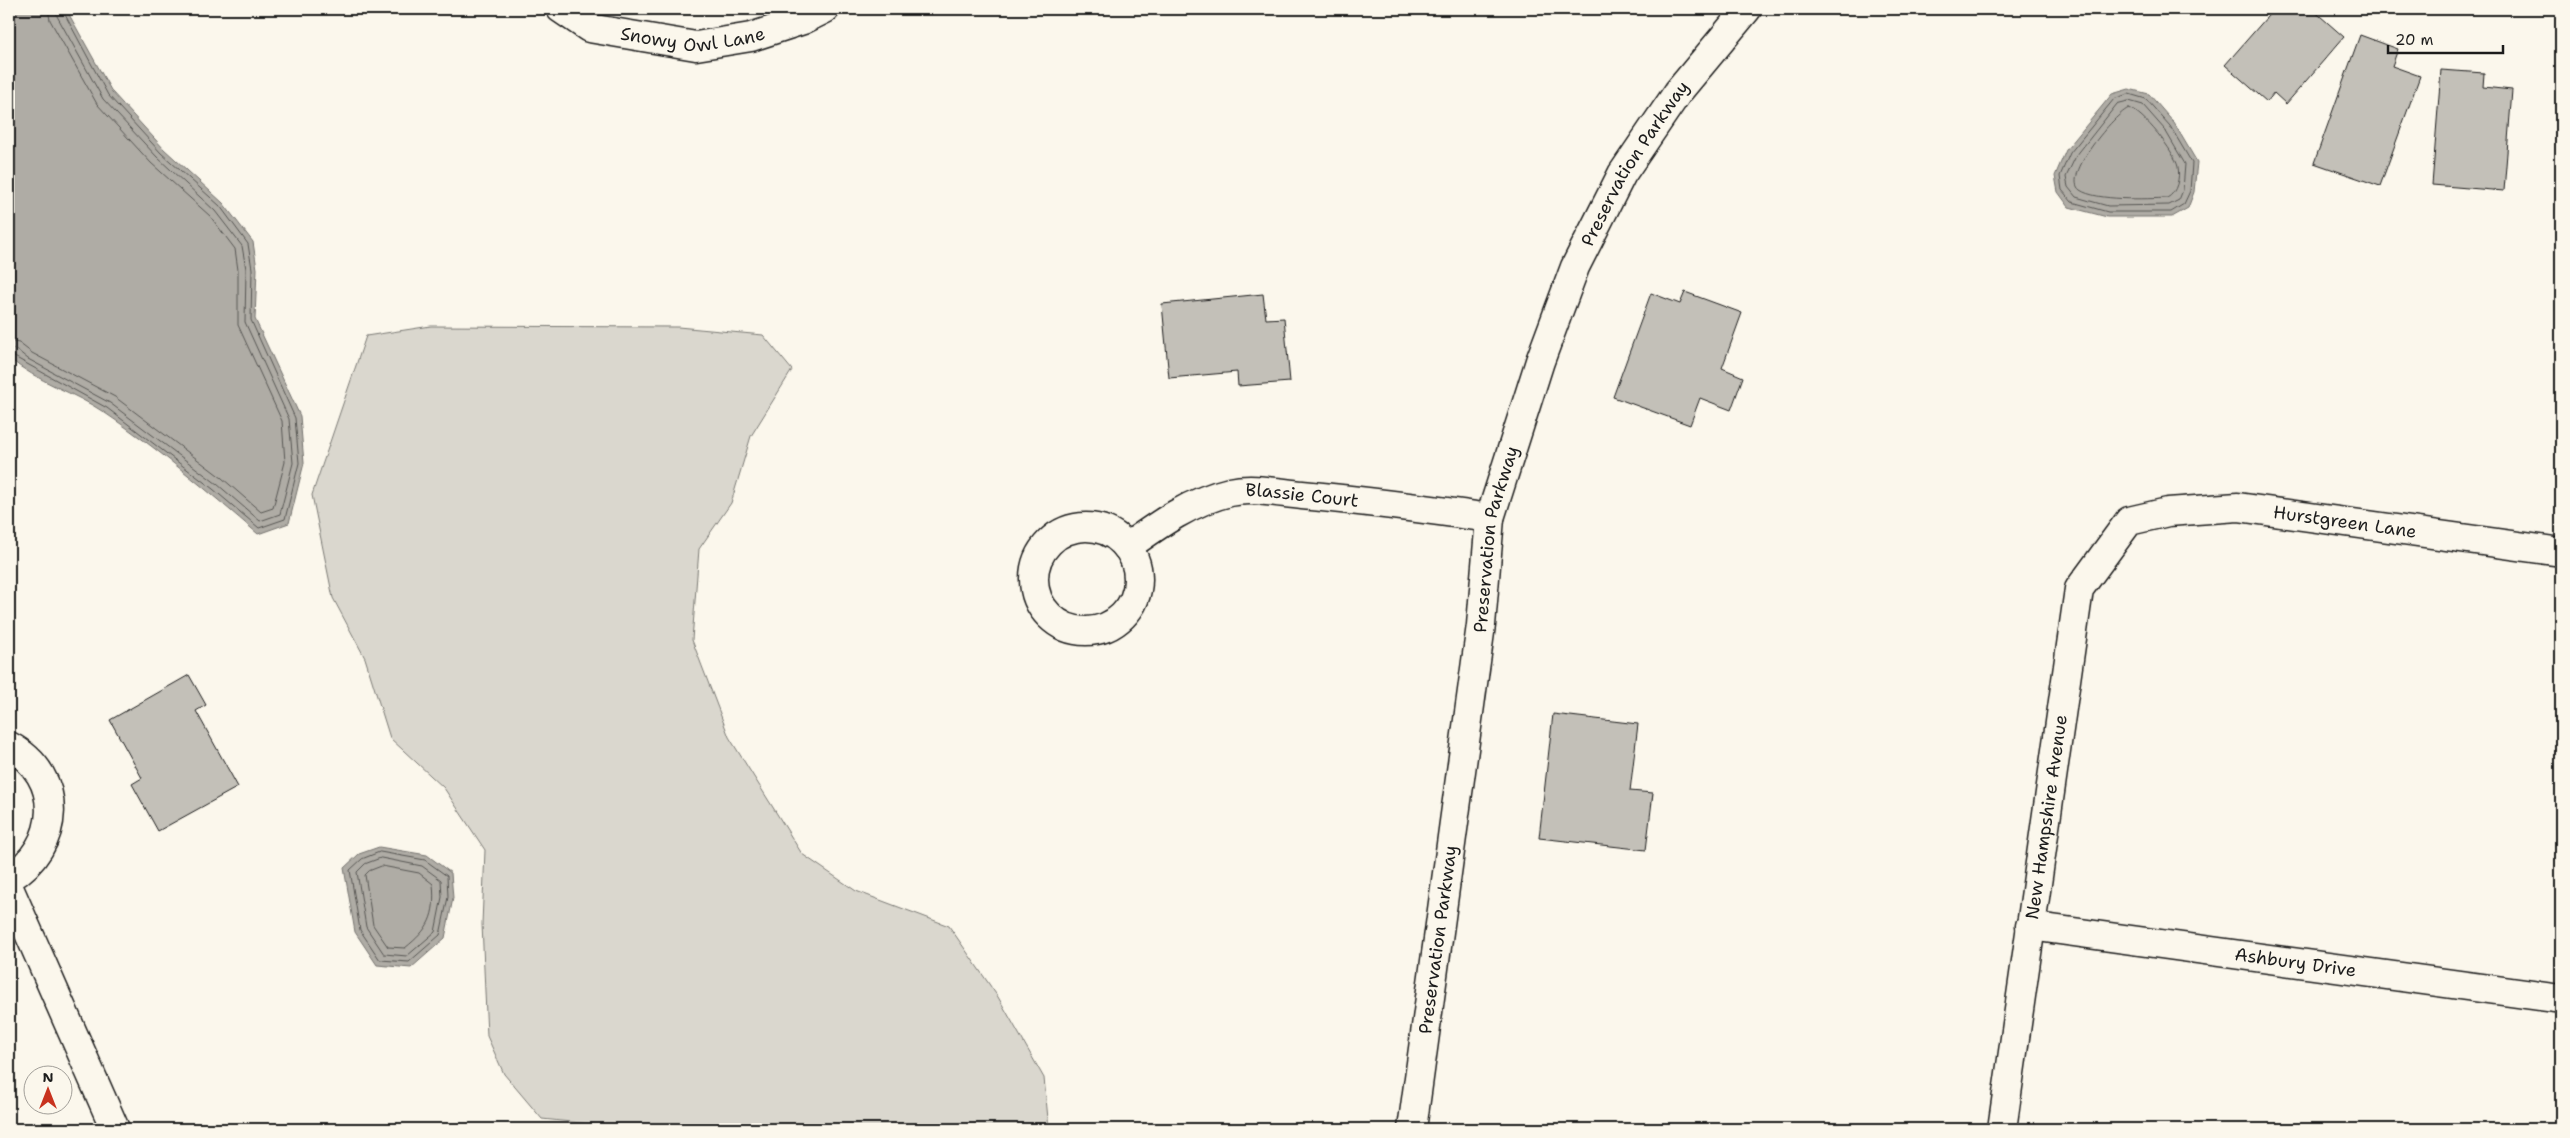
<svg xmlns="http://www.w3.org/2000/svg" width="2570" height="1138" font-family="'Shantell Sans',sans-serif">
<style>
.green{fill:#dad7ce;stroke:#7b7a75}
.water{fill:#afaca5;stroke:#74726e}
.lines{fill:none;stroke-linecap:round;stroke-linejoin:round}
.shore{stroke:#575653;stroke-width:1}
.building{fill:#c3c0b8;stroke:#1c1c1c}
.minor-casing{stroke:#1c1c1c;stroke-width:31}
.minor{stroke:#fbf7ec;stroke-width:28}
.labels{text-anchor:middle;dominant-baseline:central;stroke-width:4;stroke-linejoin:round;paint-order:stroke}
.street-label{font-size:18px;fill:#1c1c1c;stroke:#fbf7ec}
</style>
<rect width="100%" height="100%" fill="#fbf7ec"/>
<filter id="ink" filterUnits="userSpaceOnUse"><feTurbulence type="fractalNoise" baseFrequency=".02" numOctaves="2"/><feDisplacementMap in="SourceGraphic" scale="10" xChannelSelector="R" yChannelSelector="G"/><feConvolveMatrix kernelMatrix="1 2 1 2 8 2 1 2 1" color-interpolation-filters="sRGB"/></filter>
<g filter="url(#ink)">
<path class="green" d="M431,326L678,327L763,335L792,370L751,436L731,503L699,549L692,640L729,737L802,854L856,891L949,926L998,997L1044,1078L1049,1129H639L542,1119L504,1074L487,1036L482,924L485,850L444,788L390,738L365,658L333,598L312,495L366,336Z"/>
<path class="water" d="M9,9H66L112,92L164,149L223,203L253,242L257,269L255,319L300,416L304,463L289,523L258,534C209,492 159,449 105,413C74,392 37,382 9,358Z
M2129,89L2149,94L2174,123L2197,162L2194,192L2188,208L2172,217H2107L2069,207L2058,192L2055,176L2066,150L2112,94Z
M379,847L427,855L451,873L453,898L445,938L411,968L377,965L355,932L344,868L359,854Z"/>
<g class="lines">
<path class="shore" d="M2129,94L2146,99L2170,126L2192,163L2190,191L2184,204L2171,212H2108L2072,202L2062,190L2060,176L2070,153L2114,99Z
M2129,101L2143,105L2165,130L2185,164L2183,190L2179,200L2169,205L2108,206L2076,197L2068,187L2066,177L2076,156L2117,104Z
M2129,108C2143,112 2175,152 2178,167C2180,177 2177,193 2167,198C2147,199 2096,201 2080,190C2061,177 2115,113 2129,108Z
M9,341L19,343L32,353L115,397L222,478L261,512L273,508L285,462L282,421L238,325V270L235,249L210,216L151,163L97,104L50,20L48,9
M9,348L17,350L28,359L110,403L217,484L260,521L280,514L293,463L289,419L245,322L246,269L242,246L215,211L157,157L103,99L57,16L56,9
M9,354L107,408L213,489L259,528L285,519L299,463L295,418L251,320L252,269L248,244L220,206L161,153L108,95L62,9
M380,852L425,860L447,876L448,897L440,935L409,962L380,960L360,930L350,870L362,859Z
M381,858L422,866L441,880L442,897L435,932L407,956L384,954L366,927L357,872L365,864Z
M382,866L419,873L433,884C436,916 429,929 405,948L388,947L373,925L365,875L369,871Z"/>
</g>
<path class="building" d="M2274,9H2312L2344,37L2286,104L2274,93L2267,102L2225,65Z
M2360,35L2398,49L2392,66L2420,76L2380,186L2314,163Z
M2441,70L2484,73L2483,87L2512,90L2504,191L2432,185Z
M1685,292L1742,313L1722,368L1743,377L1731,410L1700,398L1690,425L1613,397L1651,293L1680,304Z
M1263,294L1266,319L1284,318L1290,382L1238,386L1237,372L1169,378L1162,304Z
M189,675L206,705L196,711L238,787L158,831L132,784L142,778L110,720Z
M1553,714L1638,724L1630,791L1653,793L1646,850L1539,838Z"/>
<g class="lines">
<defs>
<g id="minor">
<path id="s1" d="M561,9L589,28L696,46L751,37L803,20L825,9"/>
<circle cx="1086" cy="579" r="52"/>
<path id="s2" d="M1127,547C1159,524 1191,501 1230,492C1253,487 1279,493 1302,495C1365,501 1427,509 1490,518"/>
<path d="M9,746C66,776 61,847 9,878"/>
<path d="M9,888L115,1129"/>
<path id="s3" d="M2030,926L2561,999"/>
<path id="s4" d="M1412,1129L1481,625L1490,518L1540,361L1575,267L1622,174L1678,92L1747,9"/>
<path id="s5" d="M2002,1129L2079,589L2129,521L2168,512L2238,507L2561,552"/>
</g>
</defs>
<use href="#minor" class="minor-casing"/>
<use href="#minor" class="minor"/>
</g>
</g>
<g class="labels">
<g class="street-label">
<text stroke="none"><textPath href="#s1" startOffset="139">Snowy Owl Lane</textPath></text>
<text stroke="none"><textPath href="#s4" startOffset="1001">Preservation Parkway</textPath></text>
<text stroke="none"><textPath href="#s2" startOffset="190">Blassie Court</textPath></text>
<text stroke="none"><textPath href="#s5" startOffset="848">Hurstgreen Lane</textPath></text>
<text stroke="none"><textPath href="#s4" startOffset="596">Preservation Parkway</textPath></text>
<text stroke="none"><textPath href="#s5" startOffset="315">New Hampshire Avenue</textPath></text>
<text stroke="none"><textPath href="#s4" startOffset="191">Preservation Parkway</textPath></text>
<text stroke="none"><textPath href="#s3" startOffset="268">Ashbury Drive</textPath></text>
</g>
</g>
<rect width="2570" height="1138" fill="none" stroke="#fbf7ec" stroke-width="30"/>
<rect x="15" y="15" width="2540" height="1108" fill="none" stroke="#1c1c1c" stroke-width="2" filter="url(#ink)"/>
<g transform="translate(48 1090)"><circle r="24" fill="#fbf7ec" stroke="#a29f99"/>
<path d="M0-4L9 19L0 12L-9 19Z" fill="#c8321e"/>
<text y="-8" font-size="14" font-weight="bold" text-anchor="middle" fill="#1c1c1c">N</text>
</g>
<path d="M2388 45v8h115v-8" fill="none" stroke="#1c1c1c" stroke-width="2.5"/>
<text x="2395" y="45" font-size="15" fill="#1c1c1c" stroke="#fbf7ec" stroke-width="4" paint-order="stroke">20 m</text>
</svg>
